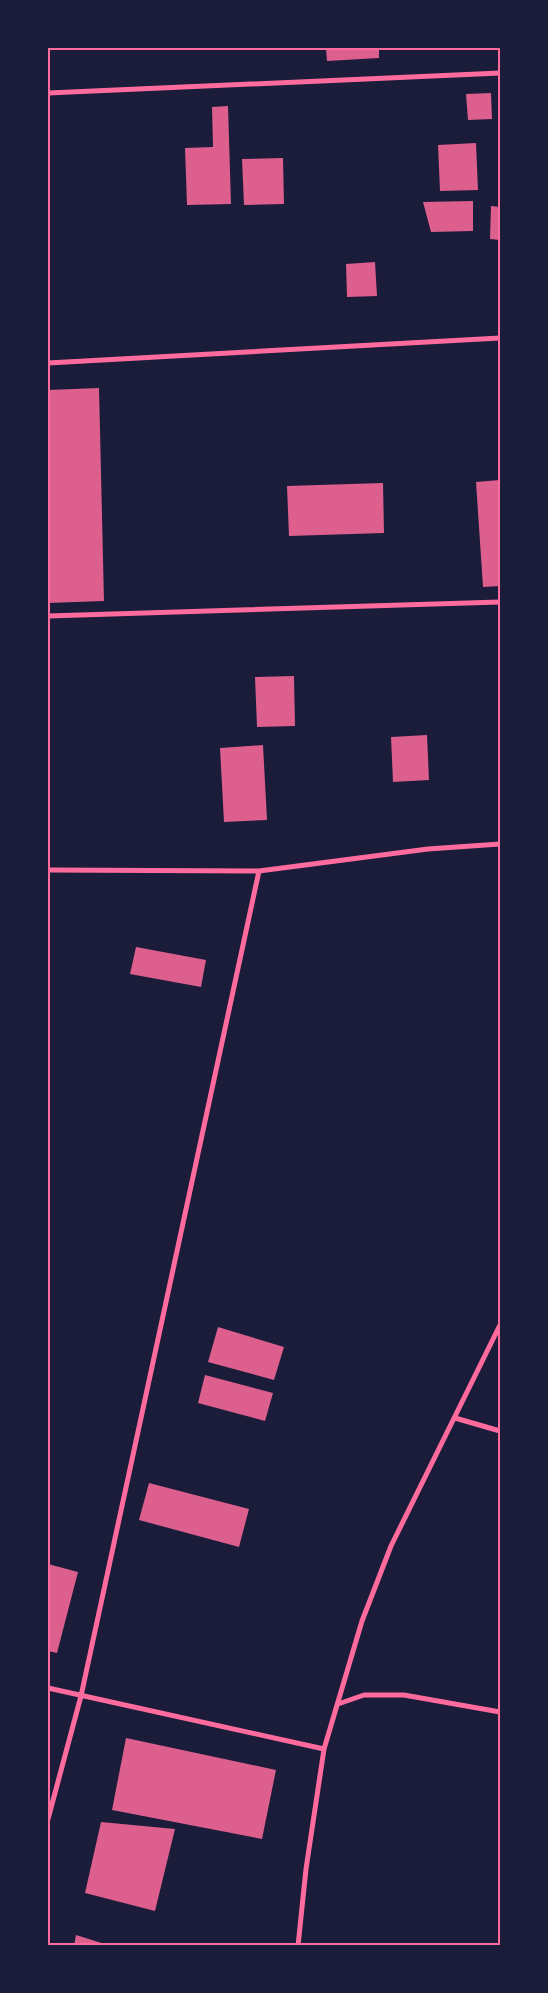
<svg xmlns="http://www.w3.org/2000/svg" width="548" height="1993" font-family="Montserrat,sans-serif">
<style>
.building{fill:#dd5f8e}
.lines{fill:none;stroke-linecap:round;stroke-linejoin:round}
.minor{stroke:#ff6b9d;stroke-width:5}
.neatline{fill:none;stroke:#ff6b9d;stroke-width:2}
</style>
<rect width="100%" height="100%" fill="#1b1b3a"/>
<path class="building" d="M326,48H379V58L327,61Z
M491,93L492,119L468,120L466,94Z
M228,106L231,204L187,205L185,148L213,147L212,107Z
M476,143L478,190L440,191L438,145Z
M283,158L284,204L244,205L242,159Z
M473,201V231L431,232L423,202Z
M491,206L500,207V240L490,239Z
M375,262L377,296L347,297L346,264Z
M99,388L104,601L48,603V390Z
M500,480V586L483,587L476,482Z
M383,483L384,533L289,536L287,486Z
M294,676L295,726L257,727L255,677Z
M427,735L429,780L393,782L391,737Z
M263,745L267,820L224,822L220,748Z
M136,947L206,960L201,987L130,974Z
M218,1327L284,1347L274,1380L208,1362Z
M205,1375L273,1393L265,1421L198,1403Z
M149,1483L249,1509L239,1547L139,1520Z
M48,1564L78,1572L57,1653L48,1651Z
M126,1738L276,1770L262,1839L112,1810Z
M101,1822L175,1829L155,1911L85,1893Z
M76,1935L108,1945V1946H74Z"/>
<g class="lines">
<path class="minor" d="M48,93L500,73
M48,363L500,338
M48,616L500,602
M48,870L259,871L428,849L500,844
M455,1418L500,1431
M48,1688L324,1749
M338,1704L364,1695H404L500,1712
M48,1819L81,1696L259,871
M298,1946L306,1869L324,1749L362,1621L391,1546L500,1325"/>
</g>
<rect width="548" height="1993" fill="none" stroke="#1b1b3a" stroke-width="98"/>
<rect x="49" y="49" width="450" height="1895" class="neatline"/>
</svg>
